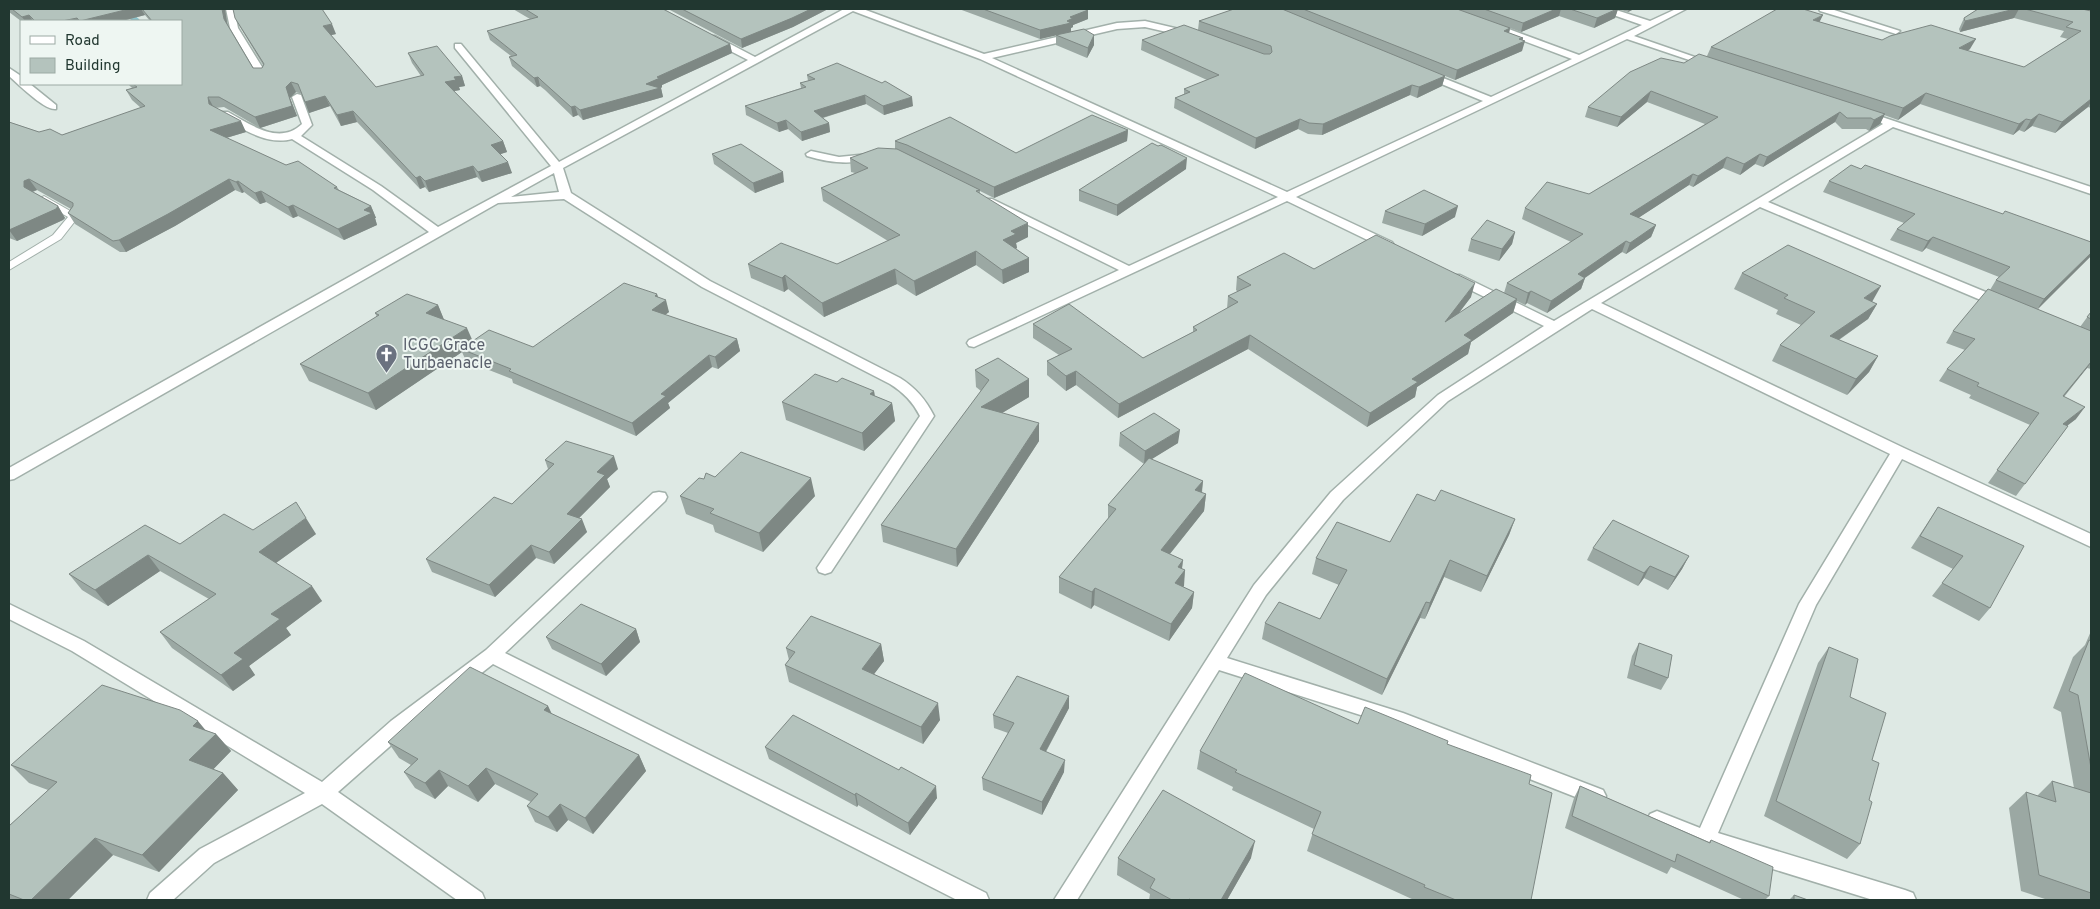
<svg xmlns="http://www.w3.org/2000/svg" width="2100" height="909" font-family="Overpass,sans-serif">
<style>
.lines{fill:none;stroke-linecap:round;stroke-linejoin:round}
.stream{stroke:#8ac3cb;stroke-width:5.5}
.lane-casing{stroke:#a2b0aa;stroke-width:2}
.street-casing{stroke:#a2b0aa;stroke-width:3}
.lane{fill:#fff;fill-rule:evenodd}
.street{fill:#fff;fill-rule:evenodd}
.wall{fill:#9ba8a3}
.shaded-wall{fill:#7e8884}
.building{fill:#b4c3bd;stroke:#7e8884}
.labels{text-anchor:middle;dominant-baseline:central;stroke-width:4;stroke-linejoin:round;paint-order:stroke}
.worship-label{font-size:16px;fill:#5b616d;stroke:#eef6f2;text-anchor:start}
</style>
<rect width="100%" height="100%" fill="#dee9e4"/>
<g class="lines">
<path class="stream" d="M122,9L137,21"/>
<defs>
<path id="lane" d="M44,196L79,216L61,239L9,270V262L53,235L68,217L40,201L39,199Z"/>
<path id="street" d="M226,9H234L238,28L267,75L265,77H259L230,28Z
M844,9H863L984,54L1117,23L1145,21L1196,33L1198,35L1193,38L1145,27L1117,29L992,58L1287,192L1483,101L1422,76V72H1428L1491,97L1572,59L1500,32V28H1506L1579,55L1642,25L1602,11L1601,9H1613L1650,21L1676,9H1686L1634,36L1715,64L1713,66H1707L1627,39L1296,197L1392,242L1394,245L1392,248H1384L1287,201L974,347L969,346L967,343L969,340L1119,270L984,203L982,201L984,199H992L1129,266L1278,197L980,59L853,11L563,168L571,193L710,281L900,378C916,388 926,400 934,416L831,572L825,574L819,572L817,568L920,416C913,402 903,392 890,384L702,287L564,199L498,203L14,479L9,480V468L429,232L373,190L292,139C267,146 241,128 220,116V112H228C250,124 279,146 302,124L292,97L297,94L301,95L312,125L301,136L381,186L438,227L551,166L455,48V44H461L559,162L748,60L709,40V36H715L755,57ZM554,173L559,192L511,197Z
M1819,9H1831L1900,31L1896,34L1893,33L1820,11Z
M9,68L21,76V84H30L56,105V109C45,111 17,83 9,76Z
M1882,117L2091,187V194L1893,127L1768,202L2005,300L2006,303L2005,306H1995L1760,207L1601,303L1904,448L2091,534V547L1902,459L1816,605L1718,833L1905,890L1913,893L1916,900H1873L1705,848L1650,826L1647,820L1650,814L1657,811L1700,828L1799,604L1890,454L1592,309L1448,401L1343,500L1266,595L1227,658L1403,713L1603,790L1606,796L1603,802L1596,805L1392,725L1219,670L1077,900H1054L1254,585L1331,492L1438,395L1544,326L1452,281L1450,278L1452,275H1460L1554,321L1883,124L1877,120Z
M811,151L839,157L869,154L874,157L873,159C850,165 830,163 807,156L806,154Z
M659,492L665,493L667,497L665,501L505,653L986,893L989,900H957L493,664L405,733L338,792L482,893L485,900H457L322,804L214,863L173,900H147L150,893L200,849L305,793L72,651L9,619V604L84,641L322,782L391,721L486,650L653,493Z"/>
</defs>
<use href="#lane" class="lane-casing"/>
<use href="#street" class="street-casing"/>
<use href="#lane" class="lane"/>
<use href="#street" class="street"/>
</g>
<path class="wall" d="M9,9H225L228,26L253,68H262L263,65L240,27L235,18L336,34L331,35L376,87L421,76L412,63L408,53L462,76L465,86L459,87L460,90L454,91L503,141L507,152L500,154L512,173L482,182L477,177L429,192L425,187L420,189L357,122L341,126L330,106L309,113L302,94L296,92L290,98L297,116L260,128L224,107L215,108L246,132L226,138L286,165L337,187L339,190L371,206L376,218H375L377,225L344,240L298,216L293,218L266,202L260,204L244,192L242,193L235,190L175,226L126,252H120L75,224L68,213L71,209L37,190L33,192L58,206L65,218L63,220L17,241L9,238V122L39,132L62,135L141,108L132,100L126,90L132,88L128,84H181V21H150L145,15L122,21H21L9,12Z
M513,9H663L730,44L732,53L662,85V87L661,88L663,97L583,120L578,115L573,117L545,90L540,86L537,87L512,66L509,57L511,56L490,40L487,31L530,19Z
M668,9H828L793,27L742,48Z
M959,9H1084L1088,10V19L1073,25V27L1071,28V32L1094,45L1087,58L1056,45V35L1040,39Z
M1234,9H1618L1615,18L1594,28L1559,16L1521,32L1510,28L1509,33L1523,38L1522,51L1455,80L1445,76L1442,86L1417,98L1410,95L1322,135L1308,134L1298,129L1255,149L1174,108L1175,98L1184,94V89L1207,80L1141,50L1142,40L1198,30L1199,21Z
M1618,9H1634L1628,12Z
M1978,9H2091V108L2088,107L2055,133L2032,126L2024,132L2019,130L2013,135L1920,104L1898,120L1884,115L1880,124L1869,131L1866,129H1842L1835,122L1763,167L1755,164L1740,175L1723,168L1693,187L1689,185L1638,218L1656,225L1651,237L1626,254L1622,252L1585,278L1581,289L1547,313L1527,303L1525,305L1517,301L1513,313L1471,342L1468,354L1417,387L1415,397L1367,427L1248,349L1118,418L1076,385L1066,391L1047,375V361L1059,355L1033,338V324L1143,358L1193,332V327L1227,309L1228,296L1238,292L1236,290L1237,277L1314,269L1471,297L1459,313L1504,293L1507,283L1571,242L1522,219L1525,208L1589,194L1705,124L1647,102L1617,127L1585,117L1588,107L1684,63L1707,56L1711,47L1819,22L1882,40L1970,49L1967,51L2024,67L2068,39L2060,37L2064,31L2014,18L1960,32L1959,29L1964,18Z
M807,75L913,106L884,115L866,104L823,118L829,123L830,132L802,141L788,129L779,132L746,115L745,106L801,88L800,83L808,81Z
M1128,130L1127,141L994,198L980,191V194L1028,237L1016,243L1017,248L1016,249L1029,258V272L1003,284L976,265L916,296L897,284L824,317L788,289L784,292L751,278L748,264H837L888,241L823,201L821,188L855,173L851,172L850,158L895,149V141L1016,153Z
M1158,146L1186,169L1117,216L1079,201V190Z
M712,154L784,182L755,193L714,164Z
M1829,181L2003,214L2091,242V256L2037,309L2080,327L2091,312V369L2087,368L2064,397L2076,419L2067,426H2068L2016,496L1988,483L2030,425L1969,398L1971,395L1939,381L1947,369L1965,350L1946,343L1953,331L1990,290L1996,280L1999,277L1926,248L1922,252L1890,240L1897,229L1904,223L1823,192Z
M1385,211L1455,217L1422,236L1382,223Z
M1515,232L1512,244L1499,261L1468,251L1471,239Z
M1742,273L1872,302L1877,304L1868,319L1839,340L1878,356L1869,372L1847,395L1772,361L1780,345L1801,325L1776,314L1778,310L1734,289Z
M657,294L658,297L669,312L665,315L737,339L740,351L718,369L712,367L668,403L670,408L636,436L513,383L512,379L466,361L462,352L376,410L309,381L300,364L377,317L375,313L438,305L444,320L473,341L533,347Z
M975,370L1029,379V397L1002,413L1039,441L957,567L883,542L881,525L981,391L976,387Z
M837,382L874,391L875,396L892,403L895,421L864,451L786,420L782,402Z
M1120,433L1178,443L1151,459L1203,481L1202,493L1206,494L1204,511L1170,554L1183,560L1182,569L1185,570L1183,587L1194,592L1192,608L1169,641L1094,605L1091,609L1059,593V577L1108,519V505L1144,464L1119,446Z
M545,460L618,469L607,479L610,487L579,518L587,532L554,564L536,558L495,597L432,572L426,559L512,504L548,469Z
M715,477L815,496L763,552L715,532L713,525L686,514L680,496L704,479Z
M1435,501L1515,519L1509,535L1481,592L1444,577L1425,619L1420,618L1382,695L1262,639L1265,623L1320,619L1339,585L1312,574L1316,558L1390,542Z
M1938,507L1990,608L1979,621L1932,596L1953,569L1911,548Z
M253,530L316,534L276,563L322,601L286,628L291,635L249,666L255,675L233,691L172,648L160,632L209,599L160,571L108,606L82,590L69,574L180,544Z
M1593,548L1689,556L1682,569L1668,590L1644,578L1638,586L1587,560Z
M636,629L640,642L606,676L552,649L546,637Z
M2091,631V900H2048L2021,891L2009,808L2026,792L2037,796L2052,781L2074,788L2061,712L2053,708L2073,657L2085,645Z
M1639,643L1668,678L1661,690L1627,678L1632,656Z
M881,644L884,661L874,674L940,720L923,744L789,682L785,665L789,660L786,648Z
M1829,647L1850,697L1872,760L1869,800L1860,844L1847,859L1764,816L1818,663Z
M548,706L552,714L639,755L646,771L593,834L568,820L557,832L535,822L527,806L531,802L495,784L478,802L448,786L435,799L415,788L404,772L411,765L399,758L388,742Z
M1069,708L1046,752L1064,772L1042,815L983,790L982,778L1008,733L994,728L993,715Z
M1358,724L1447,744L1529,784L1531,900H1414L1307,851L1314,829L1232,790L1233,787L1197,769L1200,751Z
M205,730L216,734L231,751L213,769L223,773L238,790L159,872L113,855L68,900H9V826L48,790L29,783L11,765Z
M765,747L899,770L937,798L910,835L858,805L857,807L769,759Z
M1580,786L1709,842L1711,840L1769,896L1765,900H1744L1671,867L1667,874L1565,828L1574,798Z
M1118,858H1251L1227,900H1149L1150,894L1117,875Z
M1794,895L1808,900H1789Z"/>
<path class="shaded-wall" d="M129,9H141L145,15L122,21H80Z
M222,9H225L228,29L224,19Z
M811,9H828L793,27L742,48L741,39Z
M1556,9H1561L1559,16L1521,32L1523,23Z
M1618,9L1615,18L1594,28L1597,18Z
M1629,9H1634L1628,12Z
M2015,9H2019L2014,18L1960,32L1965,21Z
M1088,10V19L1073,25V27L1071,28V32L1040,39V30L1067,21L1070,17Z
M29,15L33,21H25L22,17Z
M1823,15L1818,25L1813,20Z
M77,18L79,21H62Z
M332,24L336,34L327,36L323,26Z
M1510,28L1508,38L1504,31Z
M1094,35V45L1087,58L1088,48Z
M1523,38L1521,43L1525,41L1522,51L1455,80L1457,70Z
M1976,39L1970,49L1953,59L1959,48Z
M730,44L732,53L662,85V87L661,88L663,97L583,120L580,110L646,84L657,77Z
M462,76L465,86L459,87L460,90L449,92L445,82L454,77Z
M1445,76L1442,86L1417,98L1419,87Z
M538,77L540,86L537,87L534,78Z
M291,82L296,92L290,98L297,116L260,128L255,117Z
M1412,85L1410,95L1322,135L1323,124Z
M1651,91L1647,102L1617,127L1621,117Z
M1926,93L1920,104L1898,120L1903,108Z
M865,95L866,104L815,120L814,111Z
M325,96L330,106L309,113L305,102Z
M208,97L214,108L209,104Z
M912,97L913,106L884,115L883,106Z
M2091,99V102L2088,107L2055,133L2062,122Z
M575,106L578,115L573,117L571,107Z
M353,111L357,122L341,126L337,115Z
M1840,112L1835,122L1763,167L1767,157Z
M1885,114L1880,124L1869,131L1874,120Z
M2039,114L2032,126L2024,132L2031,120Z
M1300,119L1298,129L1255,149L1256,138Z
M2026,119L2019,130L2013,135L2019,124Z
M786,120L788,129L779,132L777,123Z
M241,121L246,132L216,141L210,130Z
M829,123L830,132L802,141L801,132Z
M1128,130L1127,141L994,198V187Z
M503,141L507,152L495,156L491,145Z
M1760,154L1755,164L1740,175L1744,164Z
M1727,157L1723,168L1693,187L1698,176Z
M1187,158L1186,169L1117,216V205Z
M508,162L512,173L482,182L478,172Z
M473,166L477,177L429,192L425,181Z
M783,172L784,182L755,193L753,183Z
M1693,174L1689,185L1626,226L1630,214Z
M420,176L425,187L420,189L416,178Z
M29,179L37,190L31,192L24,187V181Z
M229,179L235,190L175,226L126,252L119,240Z
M238,181L244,192L242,193L236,182Z
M261,191L266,202L260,204L255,193Z
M293,205L298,216L293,218L288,207Z
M58,206L65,218L63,220L17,241L9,230Z
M371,206L376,218H375L377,225L344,240L338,229L364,210Z
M1458,206L1455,217L1422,236L1425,224Z
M1028,223V237L1016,243L1017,248L1003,254V240L1011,231Z
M1656,225L1651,237L1626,254L1630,243Z
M1515,232L1512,244L1499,261L1502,249Z
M1933,237L1926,248L1922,252L1928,241Z
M1626,241L1622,252L1573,286L1578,274Z
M976,251V265L916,296L914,281Z
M2091,253V256L2036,311L2044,299Z
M1029,258V272L1003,284L1002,270Z
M895,269L897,284L824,317L822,303Z
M785,275L788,289L784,292L782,278Z
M1585,278L1581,289L1547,313L1551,301Z
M1475,283L1471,297L1441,336L1445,322Z
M1881,286L1872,302L1864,298Z
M1531,291L1527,303L1525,305L1528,293Z
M657,294L660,304L666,300L669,312L655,322L652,310L655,296Z
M1517,299L1513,313L1471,342L1468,354L1417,387L1415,397L1367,427L1370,413L1412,379L1464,335Z
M1877,304L1868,319L1821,352L1830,336Z
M438,305L445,322L426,313Z
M467,328L474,344L461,349L462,352L376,410L368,393Z
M1250,335L1248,349L1118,418L1119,404Z
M737,339L740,351L718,369L715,357Z
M709,355L712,367L668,403L670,408L636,436L632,423L661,394Z
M1878,356L1869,372L1847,395L1856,379Z
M2091,362L2087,368L2054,408L2063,396Z
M1076,371V385L1066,391V376Z
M1029,379V397L982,425L981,407Z
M874,391L876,409L870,394Z
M892,403L895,421L864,451L862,433Z
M2085,407L2076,419L2053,436L2063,424Z
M1039,423V441L957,567L956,549Z
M1180,430L1178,443L1144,464L1145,451Z
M614,456L618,469L607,479L610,487L571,526L567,514L597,472Z
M811,478L815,496L763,552L759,533Z
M1203,481L1201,497L1195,490Z
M1206,494L1204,511L1160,566L1161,550Z
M306,518L316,534L269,568L259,552Z
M582,519L587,532L554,564L549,552Z
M1515,519L1509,535L1481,592L1487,576Z
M531,545L536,558L495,597L489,585Z
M148,555L160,571L108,606L95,590Z
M1689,556L1682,569L1668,590L1675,577Z
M1183,560L1181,575L1185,570L1184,586L1173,600L1178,567Z
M1450,560L1444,577L1425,619L1430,603Z
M1650,566L1644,578L1638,586L1644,573Z
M312,586L322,601L286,628L291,635L249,666L255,675L233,691L221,675L234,653L271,614Z
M1095,588L1094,605L1091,609L1092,592Z
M1194,592L1192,608L1169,641L1171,624Z
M1426,602L1420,618L1382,695L1387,679Z
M636,629L640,642L606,676L601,664Z
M881,644L884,661L865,686L862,669Z
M1069,696V708L1040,762V749Z
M938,703L940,720L923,744L921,727Z
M548,706L555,722L544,710Z
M198,721L212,738L216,734L231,751L205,778L189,760L193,726Z
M639,755L646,771L593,834L585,818Z
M1065,760L1064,772L1042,815V802Z
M486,768L495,784L478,802L468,786Z
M439,770L448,786L435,799L425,783Z
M223,773L238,790L159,872L142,855Z
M936,786L937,798L910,835L908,823Z
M856,793L858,805L857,807L855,795Z
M560,804L568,820L557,832L548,817Z
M95,838L113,855L68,900H31Z
M1255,841L1251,858L1227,900H1221Z"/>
<path class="building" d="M12,9H129L80,21L77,18L62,21H35L29,15L22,17Z
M142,9H222L224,19L253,68H262L264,64L235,18L233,9H322L332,24L323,26L376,87L424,75L408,53L437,46L462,76L454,77L456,80L445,82L503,141L491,145L508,162L478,172L473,166L425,181L420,176L416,178L353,111L337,115L325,96L305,102L298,84L291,82L286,87L292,106L255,117L219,97H208L209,104L241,121L210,130L286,165L298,161L337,187L334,188L371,206L364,210L372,213L338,229L293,205L288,207L261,191L255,193L238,181L236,182L229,179L168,214L119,240L113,241L68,213L73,206V203L29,179L24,181V187L58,206L56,209L9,230V122L39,132L50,129L62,135L145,106L126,90L137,87L133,84H181V21H152Z
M525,9H663L730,44L657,77L660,78L646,84L660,88L580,110L575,106L571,107L542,81L538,77L534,78L509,57L517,55L487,31L538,17Z
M682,9H811L792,18L741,39Z
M983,9H1084L1088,10L1070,17L1073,18L1067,21L1071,23L1040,30Z
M1234,9H1282L1445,76L1419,87L1412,85L1323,124L1309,123L1300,119L1256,138L1175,98L1190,92L1184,89L1219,75L1142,40L1184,25L1264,54H1270L1272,52L1271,46L1199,21Z
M1303,9H1457L1510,28L1504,31L1523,38L1519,39L1525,41L1457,70Z
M1484,9H1556L1523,23Z
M1570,9H1617L1597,18Z
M1777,9H1803L1823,15L1813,20L1882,40L1890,36L1931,25L1976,39L1959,48L2024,67L2081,31L2066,27L2073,22L2025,9H2082L2091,11V99L2062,122L2039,114L2031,120L2026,119L2019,124L1926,93L1903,108L1711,47Z
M1978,9H2015L1965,21L1964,18Z
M1084,29L1094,35L1088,48L1056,35Z
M1699,54L1885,114L1874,120L1871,118H1847L1840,112L1767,157L1760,154L1744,164L1727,157L1698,176L1693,174L1630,214L1656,225L1630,243L1626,241L1578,274L1585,278L1551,301L1531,291L1528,293L1507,283L1583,234L1525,208L1547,182L1589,194L1718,117L1651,91L1621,117L1588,107L1630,72L1661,58L1684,63Z
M837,63L882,83L885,81L912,97L883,106L865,95L814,111L829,123L801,132L786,120L777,123L745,106L806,87L800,83L815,79L807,75Z
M1092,115L1128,130L994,187L907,145L895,141L950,117L1016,153Z
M1152,143L1158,146L1161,145L1187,158L1117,205L1079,190Z
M741,144L783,172L753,183L712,154Z
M878,148L897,149L980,190L976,191L1028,223L1011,231L1016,234L1003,240L1029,258L1002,270L976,251L914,281L895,269L822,303L785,275L782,278L748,264L781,243L837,264L900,235L821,188L868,168L850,158Z
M1851,165L1861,169L1865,165L2003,214L2005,211L2091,242V253L2044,299L1996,280L2010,267L1933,237L1928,241L1897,229L1915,214L1829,181Z
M1424,190L1458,206L1425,224L1385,211Z
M1487,220L1515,232L1502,249L1471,239Z
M1376,235L1475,283L1445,322L1496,289L1517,299L1464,335L1472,340L1412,379L1418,382L1370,413L1250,335L1119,404L1076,371L1066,376L1047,361L1072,349L1033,324L1069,304L1143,358L1197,330L1193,327L1238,302L1228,296L1251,285L1237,277L1284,253L1314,269Z
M1788,245L1881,286L1864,298L1877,304L1830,336L1878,356L1856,379L1780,345L1815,312L1784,298L1788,295L1742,273Z
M624,283L657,294L655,296L666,300L652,310L737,339L715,357L709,355L661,394L666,396L632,423L509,371L511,369L461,349L489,330L533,347Z
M1988,289L2091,331V362L2063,396L2085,407L2063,424L2068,426L2025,484L1997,470L2039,413L1977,386L1979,383L1947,369L1975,339L1953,331Z
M407,294L438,305L426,313L467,328L368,393L300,364L379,315L375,313Z
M2091,312V319L2087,317Z
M998,358L1029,379L981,407L1039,423L956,549L881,525L989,380L975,370Z
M815,374L837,382L842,378L874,391L870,394L892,403L862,433L782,402Z
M1154,413L1180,430L1145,451L1120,433Z
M566,441L614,456L597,472L605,475L567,514L582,519L549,552L531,545L489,585L426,559L494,497L512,504L554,464L545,460Z
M741,452L811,478L759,533L710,513L714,509L680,496L699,478L704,479L706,473L715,477Z
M1149,458L1203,481L1195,490L1206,494L1161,550L1183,560L1178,567L1185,570L1175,583L1194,592L1171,624L1095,588L1092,592L1059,577L1116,509L1108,505Z
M1441,490L1515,519L1487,576L1450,560L1430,603L1426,602L1387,679L1265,623L1279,602L1320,619L1347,570L1316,558L1337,522L1390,542L1417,494L1435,501Z
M296,502L306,518L259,552L312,586L271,614L280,619L234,653L243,659L221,675L160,632L216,594L148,555L95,590L69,574L145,525L180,544L224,514L253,530Z
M1938,507L2024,546L1990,608L1942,583L1963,556L1920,536Z
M1613,520L1689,556L1675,577L1650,566L1644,573L1593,548Z
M581,604L636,629L601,664L546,637Z
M811,616L881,644L862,669L938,703L921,727L785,665L795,652L786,648Z
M2089,640L2091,641V768L2078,695L2069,691Z
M1639,643L1672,655L1668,678L1634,665Z
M1829,647L1858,659L1850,697L1886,713L1872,760L1879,763L1869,800L1872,802L1860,844L1776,801Z
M470,667L548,706L544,710L639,755L585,818L560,804L548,817L527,806L538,794L486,768L468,786L439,770L425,783L404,772L418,759L388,742Z
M1245,673L1358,724L1365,707L1448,741L1447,744L1531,775L1529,784L1552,793L1531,900H1456L1424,887L1425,885L1312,834L1321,812L1235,772L1237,770L1200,751Z
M1017,676L1069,696L1040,749L1065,760L1042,802L982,778L1014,723L993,715Z
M102,685L180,710L198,721L193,726L216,734L189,760L223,773L142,855L95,838L31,900H24L9,894V826L57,782L11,765Z
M793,715L899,770L901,767L936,786L908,823L856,793L855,795L765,747Z
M2052,781L2091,793V893L2039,875L2026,792L2056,802Z
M1580,786L1710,843L1711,840L1773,867L1769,896L1677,854L1675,862L1572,816Z
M1163,790L1255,841L1221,900H1191L1189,899V900H1172L1150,888L1155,879L1118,858Z
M1794,895L1808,900H1794Z"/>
<defs>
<symbol id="church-pin" viewBox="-11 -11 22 30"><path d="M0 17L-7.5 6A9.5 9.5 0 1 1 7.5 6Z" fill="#6b7280" stroke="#eef6f2"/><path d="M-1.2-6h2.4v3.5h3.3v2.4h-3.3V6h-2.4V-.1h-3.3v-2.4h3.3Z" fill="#fff"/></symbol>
</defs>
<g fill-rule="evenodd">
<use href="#church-pin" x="374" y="342" width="25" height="34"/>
</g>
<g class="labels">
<g class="worship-label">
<text x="403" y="346">ICGC Grace<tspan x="403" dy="18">Turbaenacle</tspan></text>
</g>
</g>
<rect width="2100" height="909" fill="none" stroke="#213730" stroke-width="20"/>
<rect x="20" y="20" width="162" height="65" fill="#eef6f2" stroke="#9caaa4"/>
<rect x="30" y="36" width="25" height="8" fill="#ffffff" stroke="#9caaa4"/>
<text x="65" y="45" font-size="15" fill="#213730">Road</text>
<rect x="30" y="58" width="25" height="15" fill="#b4c3bd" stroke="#9caaa4"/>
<text x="65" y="70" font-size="15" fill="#213730">Building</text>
</svg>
